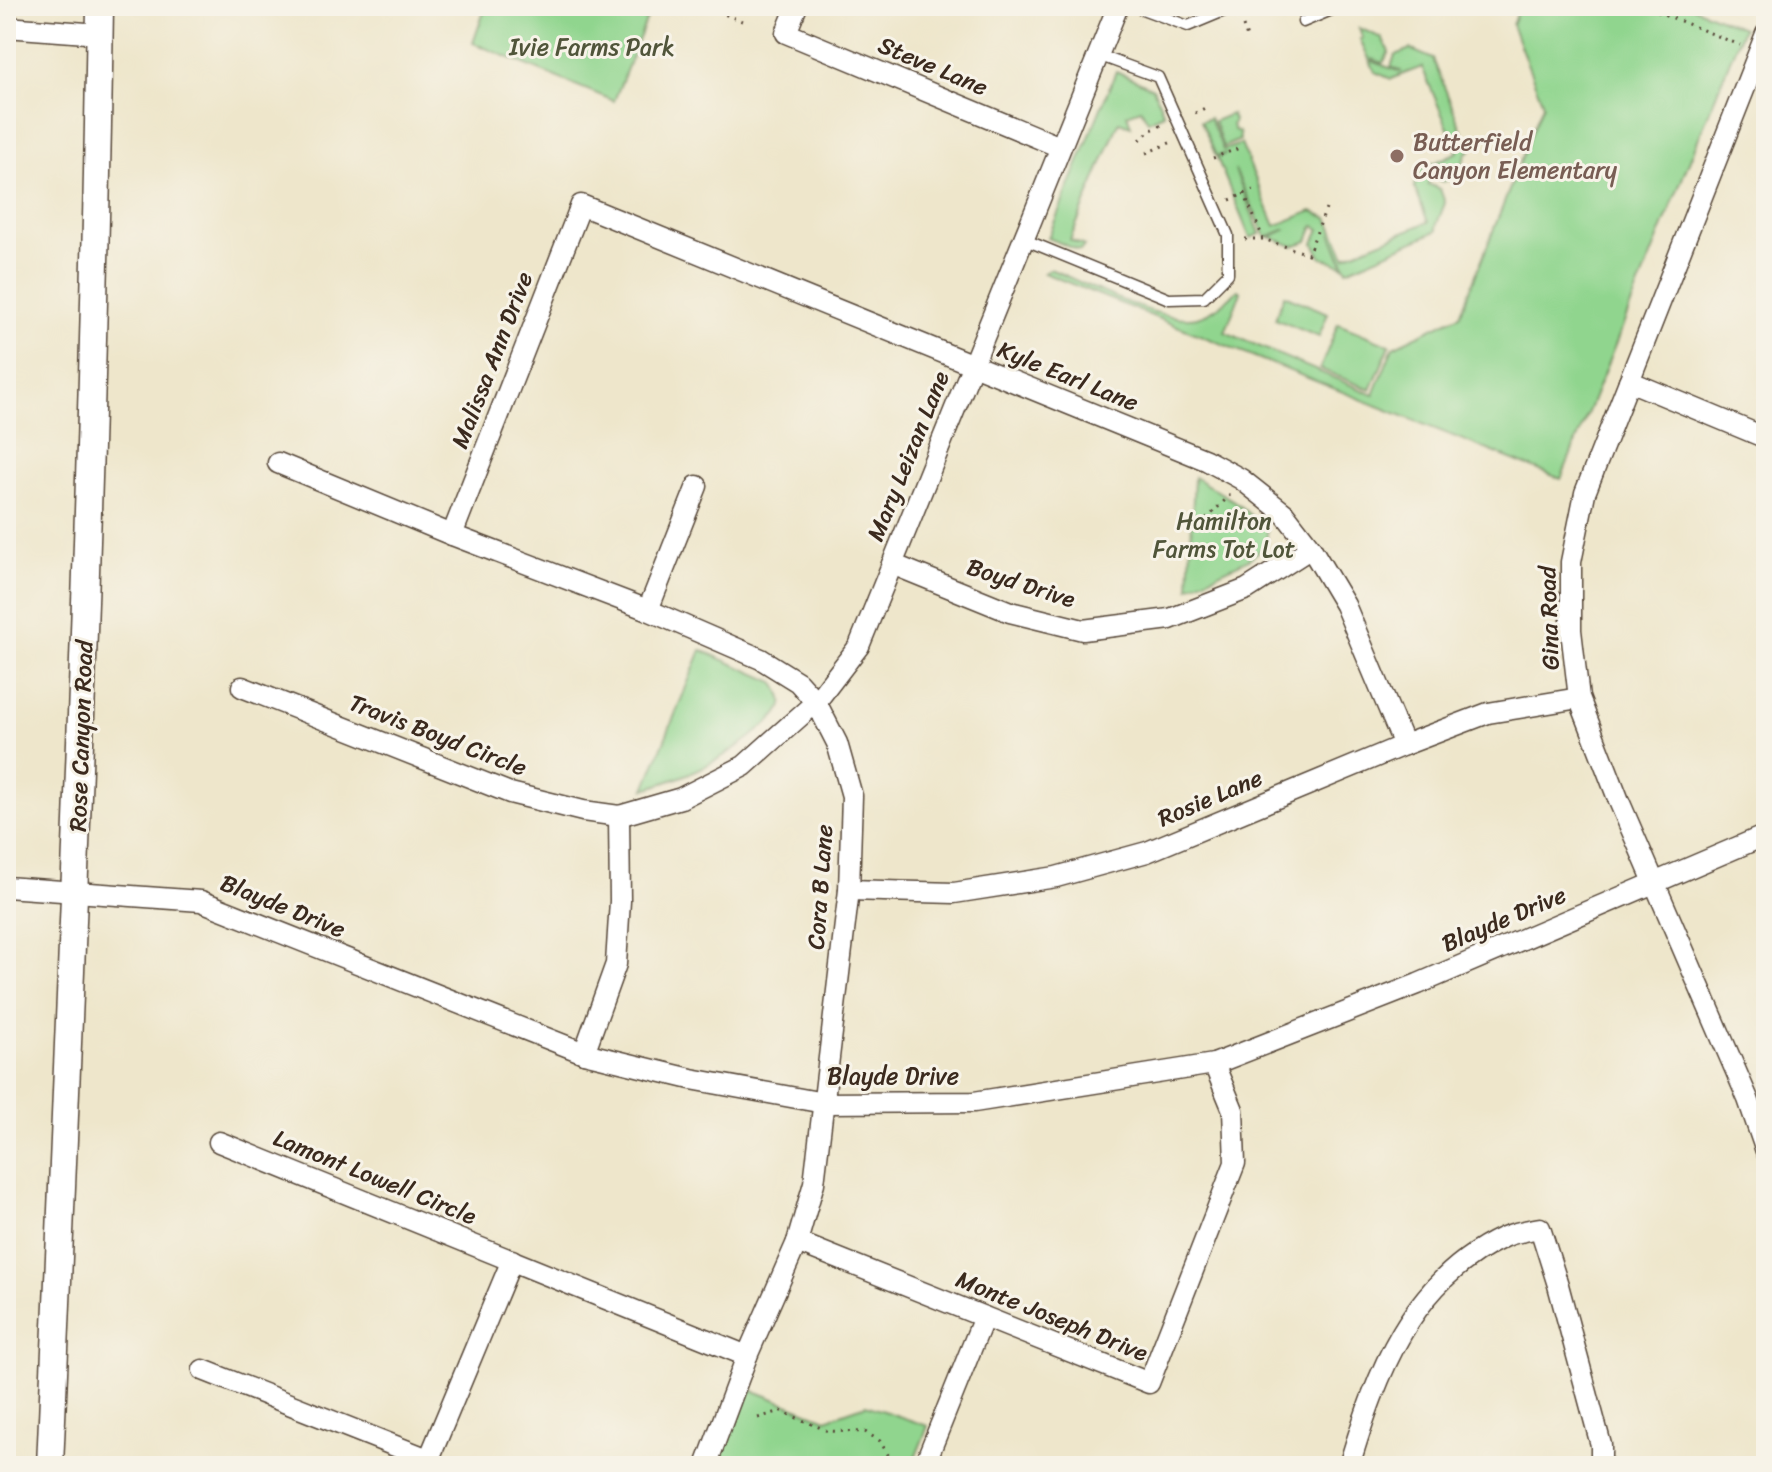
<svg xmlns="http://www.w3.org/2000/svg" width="1772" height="1472" font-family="Sriracha,sans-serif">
<rect width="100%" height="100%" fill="#f7f3e8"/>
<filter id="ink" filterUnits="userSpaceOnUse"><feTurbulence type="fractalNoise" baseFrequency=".0125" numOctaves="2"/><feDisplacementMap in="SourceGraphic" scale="16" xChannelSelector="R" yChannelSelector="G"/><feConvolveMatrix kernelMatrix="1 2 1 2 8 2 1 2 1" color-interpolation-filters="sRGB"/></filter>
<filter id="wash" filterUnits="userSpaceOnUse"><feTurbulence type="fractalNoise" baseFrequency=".006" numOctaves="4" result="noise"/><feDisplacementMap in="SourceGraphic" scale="32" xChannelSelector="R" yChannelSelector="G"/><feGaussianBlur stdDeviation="1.8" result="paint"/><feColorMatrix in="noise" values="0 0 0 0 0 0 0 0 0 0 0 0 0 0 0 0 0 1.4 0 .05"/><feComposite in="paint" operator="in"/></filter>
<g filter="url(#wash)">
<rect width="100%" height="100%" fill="#eee6cb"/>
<!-- green -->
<g fill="#90d58e" stroke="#668056" stroke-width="2">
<path d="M486,6H652L614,101L473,43Z"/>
<path d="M1519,6H1690L1743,28L1561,479L1044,273L1050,269C1082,282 1165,325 1197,317C1214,312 1225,302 1238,290L1241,292L1225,332L1374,395L1393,347L1460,315L1543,104L1512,25Z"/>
<path d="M1359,28L1382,38L1389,52L1383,63L1372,59V61L1400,72L1401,71L1391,67L1395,55L1410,49L1433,59L1470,151L1467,152L1457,176L1443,182L1431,176L1428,184L1440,189L1445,203L1436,226L1437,231L1347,270L1331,233L1344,266L1321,257L1314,243L1320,229L1314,226L1308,241L1293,246L1270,237L1287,229L1266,237L1235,170L1260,234L1250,238L1217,158L1227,153L1216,156L1201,121L1210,118L1223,150L1241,144L1275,226L1312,211L1328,218L1345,256L1428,222L1414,186L1422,168L1458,152L1422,67L1391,79L1375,72L1360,39L1363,38Z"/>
<path d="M1116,71L1153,88L1164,114L1148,121L1141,109L1127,114L1131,126L1119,122L1070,240L1084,246L1080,251L1048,238Z"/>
<path d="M1231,114L1234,120L1232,125L1234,130L1239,132L1240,140L1223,147L1214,121Z"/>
<path d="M1284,295L1328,313L1319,337L1275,319Z"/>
<path d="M1338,324L1390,345L1371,390L1320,369Z"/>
<path d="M1194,477L1234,501L1267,530V545L1249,559L1189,587Z"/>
<path d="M701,650L774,682C778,688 784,697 782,705C780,715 769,722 762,728C726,759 689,776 645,789Z"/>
<path d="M749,1389L826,1419L866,1405L928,1426L912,1466H717Z"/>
</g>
</g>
<g filter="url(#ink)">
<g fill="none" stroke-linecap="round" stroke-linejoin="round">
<defs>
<g id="lane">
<path d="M1134,6L1188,26L1236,6"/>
<path d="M1303,22L1341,6"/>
<path d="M1023,239L1169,299L1204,298L1228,274V235L1158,77L1098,55"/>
</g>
<g id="street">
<path d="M797,6L786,33L1060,147"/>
<path d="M6,27L100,34"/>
<path d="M1766,34L1585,493L1571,562V630L1579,698L1619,801L1748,1099L1766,1151"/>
<path d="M1629,381L1766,438"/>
<path d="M278,463L452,535L648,610L761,659L798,682L816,702L837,743L852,796L849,890L814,1183L797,1242L747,1356L706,1466"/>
<path d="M452,535L581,205L1206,460L1241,479L1284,513L1311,548L1345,605L1404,745"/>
<path d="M892,564L1010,612L1083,630L1170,619L1247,589L1311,548"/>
<path d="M648,610L697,486"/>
<path d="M242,687L510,793L583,811L619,816L681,798L744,766L816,702L859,646L1118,6"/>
<path d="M6,887L201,901L584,1053L691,1079L824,1103L974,1102L1214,1064L1418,984L1766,835"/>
<path d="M849,890L954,893L1056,877L1147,852L1404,745L1488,713L1579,698"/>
<path d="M584,1053L616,964L620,901L619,816"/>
<path d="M219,1142L747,1356"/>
<path d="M797,1242L1149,1383L1235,1163L1233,1110L1214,1064"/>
<path d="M203,1370L428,1459"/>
<path d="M426,1466L512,1260"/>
<path d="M924,1466L984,1317"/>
<path d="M1349,1466C1377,1373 1410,1281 1504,1237C1515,1232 1528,1230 1540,1228L1558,1285L1601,1445V1466"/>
</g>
<path id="secondary" d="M50,1466C71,979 93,493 100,6"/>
</defs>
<!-- lane casing -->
<use href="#lane" stroke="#564638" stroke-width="13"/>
<!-- street casing -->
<use href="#street" stroke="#564638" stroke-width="23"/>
<!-- secondary casing -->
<use href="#secondary" stroke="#564638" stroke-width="29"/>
<!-- path -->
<g stroke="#564638" stroke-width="3" stroke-dasharray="2 6" stroke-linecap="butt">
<path d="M703,6L742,21"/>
<path d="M1643,6L1740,45"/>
<path d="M1243,26L1248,40"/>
<path d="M1195,113L1205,108"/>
<path d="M1140,140L1149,131L1165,124"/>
<path d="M1146,153L1172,142"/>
<path d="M1213,158L1242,147"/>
<path d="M1244,193L1263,238"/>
<path d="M1230,200L1253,190"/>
<path d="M1245,239H1263L1308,254L1326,209"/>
<path d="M1201,525L1230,495"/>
<path d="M758,1418L781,1411L828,1431L865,1432L880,1441L890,1458"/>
</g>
<!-- lane -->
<use href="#lane" stroke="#fff" stroke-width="10"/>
<!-- street -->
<use href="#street" stroke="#fff" stroke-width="20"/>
<!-- secondary -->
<use href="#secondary" stroke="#fff" stroke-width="26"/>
</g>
</g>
<!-- markers -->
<circle fill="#8d6e63" stroke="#f7f3e8" stroke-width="3" cx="1397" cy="156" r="8"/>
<g text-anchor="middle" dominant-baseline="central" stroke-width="6" stroke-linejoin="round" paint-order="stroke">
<!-- park labels -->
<g font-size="24" fill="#50553a" stroke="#f7f3e8">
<text x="592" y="47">Ivie Farms Park</text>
<text x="1224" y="521">Hamilton<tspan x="1224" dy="28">Farms Tot Lot</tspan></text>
</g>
<!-- street labels -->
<g font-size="24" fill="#3b2a1e" stroke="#f7f3e8">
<text transform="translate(933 66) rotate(23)">Steve Lane</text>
<text transform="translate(492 360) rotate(-69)">Malissa Ann Drive</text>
<text transform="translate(1068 376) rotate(22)">Kyle Earl Lane</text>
<text transform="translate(908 456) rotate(-68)">Mary Leizan Lane</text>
<text transform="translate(1021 583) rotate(18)">Boyd Drive</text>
<text transform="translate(1549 618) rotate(-92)">Gina Road</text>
<text transform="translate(438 735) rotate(21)">Travis Boyd Circle</text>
<text transform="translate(81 736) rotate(-88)">Rose Canyon Road</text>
<text transform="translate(1210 798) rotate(-23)">Rosie Lane</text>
<text transform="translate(820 887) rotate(-86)">Cora B Lane</text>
<text transform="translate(283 906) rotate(22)">Blayde Drive</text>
<text transform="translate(1504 919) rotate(-23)">Blayde Drive</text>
<text x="893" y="1076">Blayde Drive</text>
<text transform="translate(375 1177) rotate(22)">Lamont Lowell Circle</text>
<text transform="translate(1052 1316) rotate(22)">Monte Joseph Drive</text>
</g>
<!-- education labels -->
<g font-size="24" fill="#785e54" stroke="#f7f3e8" text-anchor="start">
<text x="1413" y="142">Butterfield<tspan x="1413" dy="28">Canyon Elementary</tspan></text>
</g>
</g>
<!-- margin -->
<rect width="1772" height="1472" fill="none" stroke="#f7f3e8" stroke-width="32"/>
</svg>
